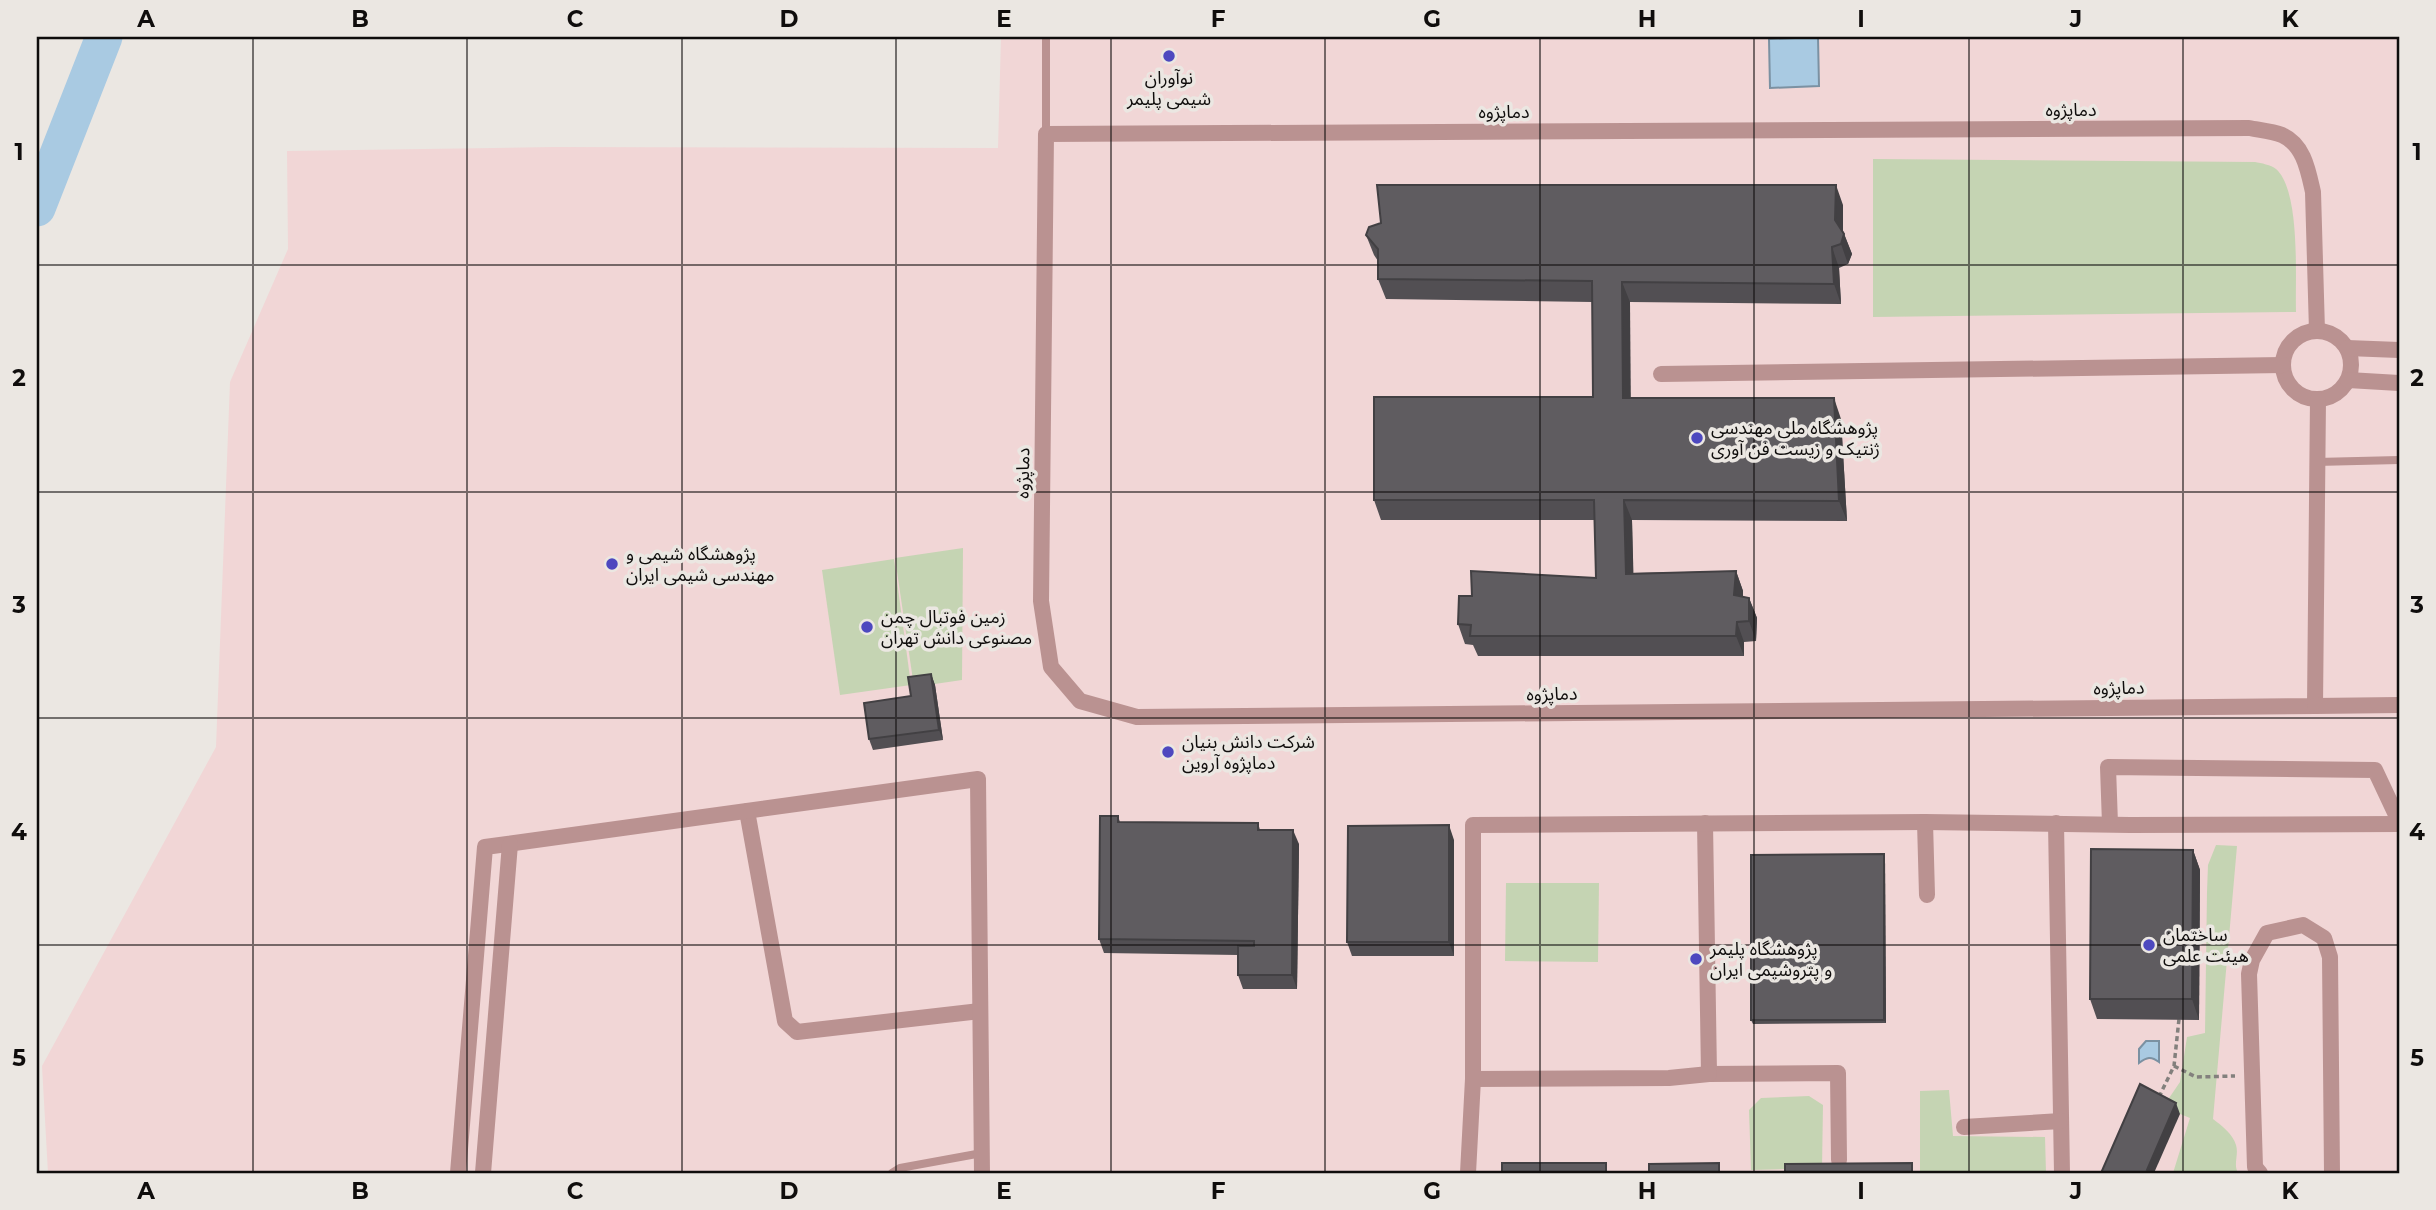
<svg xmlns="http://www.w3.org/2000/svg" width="2436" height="1210" font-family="Montserrat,'Noto Sans Arabic',sans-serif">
<rect width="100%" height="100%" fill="#ebe7e2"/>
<!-- education -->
<path fill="#f1d6d6" d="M1001,37H2399V1173H48L42,1066L216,747L230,382L288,249L287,151L553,147L998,148Z"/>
<!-- green -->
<g fill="#c5d4b3">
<path d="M1873,159L2255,162C2261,163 2271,165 2276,169C2301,191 2295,278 2296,312L1873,317Z"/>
<path d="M963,548L962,680L914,687L895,558Z"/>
<path d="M894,559L911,685L840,695L822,570Z"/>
<path d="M2216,845L2237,846L2213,1119C2221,1125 2233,1134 2236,1145C2239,1155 2233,1164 2238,1173H2173L2190,1118L2163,1107L2180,1082L2187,1037L2205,1033L2207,892L2208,865Z"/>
<path d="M1506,883H1599L1598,962L1505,961Z"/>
<path d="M1949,1090L1953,1136L2045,1137L2046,1173H1920V1091Z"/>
<path d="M1809,1096L1823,1105L1822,1168L1751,1170L1749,1110L1761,1098Z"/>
</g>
<!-- water -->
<g fill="#a9cae2" stroke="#7b91a2" stroke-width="2">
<path d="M1818,37L1819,86L1770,88L1769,39Z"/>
<path d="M2146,1041H2159V1062C2151,1056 2147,1057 2139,1063V1049Z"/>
</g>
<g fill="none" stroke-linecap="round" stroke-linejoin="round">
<!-- river -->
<path stroke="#a9cae2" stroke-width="37" d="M37,208L104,37"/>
<!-- path -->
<g stroke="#83807d" stroke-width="3.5" stroke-dasharray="5 3.5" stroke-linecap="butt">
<path d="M2174,1066L2196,1077L2235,1076"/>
<path d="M2159,1097L2174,1066L2179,1019"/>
</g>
<!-- lane -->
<g stroke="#ba9291" stroke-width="8">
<path d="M1046,134V37"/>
<path d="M2316,462L2399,460"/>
<path d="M892,1173L900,1168L982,1153"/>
</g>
<!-- street -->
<g stroke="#ba9291" stroke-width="16">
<circle cx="2317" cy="365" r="34"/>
<path d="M2317,331L2313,192C2308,170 2304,145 2282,135C2272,131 2259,130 2249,128L1046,134L1041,601L1051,667L1080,701L1137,717L2315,706L2318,399"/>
<path d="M2347,348L2399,350"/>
<path d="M1661,374L2283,365"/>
<path d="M2348,380L2399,383"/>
<path d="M2315,706L2399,705"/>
<path d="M747,811L785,1021L797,1032L980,1011"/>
<path d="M1925,822L1927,895"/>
<path d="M1705,823L1709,1074L1838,1073L1839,1160"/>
<path d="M2056,823L2062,1173"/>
<path d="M2110,824L2108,767L2375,770L2399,821"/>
<path d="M1473,1079L1669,1078L1709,1074"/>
<path d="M1964,1127L2061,1121"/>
<path d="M458,1173L485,847L978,779L982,1173"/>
<path d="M483,1173L510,844"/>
<path d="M1468,1173L1473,1079V825L1925,822L2130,825L2399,824"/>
<path d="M2260,1173L2255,1167L2249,974L2252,960L2267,933L2303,925L2324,938L2330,957L2332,1173"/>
</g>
</g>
<!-- wall -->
<g fill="#524f53">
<path d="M1843,205V231L1852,254L1848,264L1839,268L1841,304L1630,302V398L1841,419L1847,521L1632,520L1633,573L1736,571L1743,591V597L1749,598L1757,618L1756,641L1744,642V656H1478L1473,645L1465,644L1458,624L1472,596L1596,578L1595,520H1381L1374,500L1593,397L1592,302L1386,299L1378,279V261L1374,255L1366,235Z"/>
<path d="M931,674L935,685L943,740L873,750L869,739Z"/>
<path d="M1118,816L1120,822L1258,823L1260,830L1299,844L1297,989H1243L1238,975V955L1104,953L1099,939Z"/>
<path d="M1454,840V956H1352L1347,942Z"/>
<path d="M2193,850L2200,870L2199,1020L2097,1019L2090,999Z"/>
<path d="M1885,858L1886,1023L1753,1024L1751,1020Z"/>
</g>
<!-- shaded-wall -->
<g fill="#424043">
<path d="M1836,185L1843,205V238L1844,234L1852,254L1848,264L1841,244L1835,220Z"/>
<path d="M1832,247L1839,268L1841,304L1834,284Z"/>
<path d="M1622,282L1630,302L1631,418L1623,398Z"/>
<path d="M1834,398L1841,419L1847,521L1839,501Z"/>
<path d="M1624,500L1632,520L1634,594L1626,574Z"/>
<path d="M1736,571L1743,591L1742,616L1734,595Z"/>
<path d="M1749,598L1757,618L1756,641L1749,621Z"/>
<path d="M1737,622L1744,642V656L1736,636Z"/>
<path d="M931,674L935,685L943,740L939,730Z"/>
<path d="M1449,825L1454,840V956L1449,942Z"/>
<path d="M1293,830L1299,844L1297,989L1292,975Z"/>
<path d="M2193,850L2200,870L2199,1020L2192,999Z"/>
<path d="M1884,854L1885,858L1886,1023L1884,1020Z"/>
<path d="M2176,1103L2180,1114L2154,1173L2147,1170Z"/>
</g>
<!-- building -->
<g fill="#5f5c60" stroke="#424043" stroke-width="2">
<path d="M1377,185H1836L1835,220L1844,234L1841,244L1832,247L1834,284L1622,282L1623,398H1834L1839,501L1624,500L1626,574L1736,571L1734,595L1749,598V621L1737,622L1736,636H1470L1471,625L1458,624L1459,596H1472L1471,571L1596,578L1594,500H1374V397H1593L1592,281L1378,279V249L1366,235L1369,227L1381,223Z"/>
<path d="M931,674L939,730L869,739L864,703L911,696L908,677Z"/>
<path d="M1100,816H1118V822L1258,823V830H1293L1292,975H1238V946H1254V941L1099,939Z"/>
<path d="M1449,825V942H1347L1348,826Z"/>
<path d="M2091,849L2193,850L2192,999H2090Z"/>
<path d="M1884,854V1020H1751V855Z"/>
<path d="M2140,1084L2176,1103L2147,1170L2156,1173H2101Z"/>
<rect x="1502" y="1163" width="104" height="10"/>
<path d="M1719,1163V1173H1649V1164Z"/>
<path d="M1912,1163V1173H1785V1164Z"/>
</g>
<!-- grid -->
<path fill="none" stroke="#0f0d0c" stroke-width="2" stroke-opacity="0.55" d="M253,37V1173M467,37V1173M682,37V1173M896,37V1173M1111,37V1173M1325,37V1173M1540,37V1173M1754,37V1173M1969,37V1173M2183,37V1173M37,265H2399M37,492H2399M37,718H2399M37,945H2399"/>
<!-- markers -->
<g fill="#4d48bf" stroke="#ebe7e2" stroke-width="2.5">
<circle cx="1169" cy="56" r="7"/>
<circle cx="1697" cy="438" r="7"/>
<circle cx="612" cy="564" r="7"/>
<circle cx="867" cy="627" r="7"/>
<circle cx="1168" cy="752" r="7"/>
<circle cx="2149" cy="945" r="7"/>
<circle cx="1696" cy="959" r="7"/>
</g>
<g text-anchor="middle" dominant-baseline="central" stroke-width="7" stroke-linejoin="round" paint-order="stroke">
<!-- poi labels -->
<g font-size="18" fill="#0f0d0c" stroke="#ebe7e2" text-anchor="start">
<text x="1169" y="78" text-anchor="middle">نوآوران<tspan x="1169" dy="21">شیمی پلیمر</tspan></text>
<text x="1711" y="428">پژوهشگاه ملی مهندسی<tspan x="1711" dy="21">ژنتیک و زیست فن آوری</tspan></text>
<text x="626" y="554">پژوهشگاه شیمی و<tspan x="626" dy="21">مهندسی شیمی ایران</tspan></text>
<text x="881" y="617">زمین فوتبال چمن<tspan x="881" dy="21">مصنوعی دانش تهران</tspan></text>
<text x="1182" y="742">شرکت دانش بنیان<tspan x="1182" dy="21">دماپژوه آروین</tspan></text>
<text x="2163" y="935">ساختمان<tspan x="2163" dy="21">هیئت علمی</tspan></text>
<text x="1710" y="949">پژوهشگاه پلیمر<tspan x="1710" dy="21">و پتروشیمی ایران</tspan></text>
</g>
<!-- street labels -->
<g font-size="18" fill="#0f0d0c" stroke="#ebe7e2">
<text x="2071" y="110">دماپژوه</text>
<text x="1504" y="112">دماپژوه</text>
<text transform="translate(1023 473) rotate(-89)">دماپژوه</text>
<text transform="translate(2119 688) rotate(-1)">دماپژوه</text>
<text transform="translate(1552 694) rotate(-1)">دماپژوه</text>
</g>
</g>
<!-- border -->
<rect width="2436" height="1210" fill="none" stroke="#ebe7e2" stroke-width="77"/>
<rect x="38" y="38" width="2360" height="1134" fill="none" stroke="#0f0d0c" stroke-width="2.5"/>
<g font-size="23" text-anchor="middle" font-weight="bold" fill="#0f0d0c">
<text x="146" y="27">A</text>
<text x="360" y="27">B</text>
<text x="575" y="27">C</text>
<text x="789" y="27">D</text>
<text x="1004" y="27">E</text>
<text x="1218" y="27">F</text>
<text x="1432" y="27">G</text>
<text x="1647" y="27">H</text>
<text x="1861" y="27">I</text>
<text x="2076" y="27">J</text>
<text x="2290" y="27">K</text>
<text x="19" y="160">1</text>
<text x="2417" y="160">1</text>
<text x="19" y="386">2</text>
<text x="2417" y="386">2</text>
<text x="19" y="613">3</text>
<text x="2417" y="613">3</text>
<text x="19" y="840">4</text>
<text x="2417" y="840">4</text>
<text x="19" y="1066">5</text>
<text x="2417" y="1066">5</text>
<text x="146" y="1199">A</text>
<text x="360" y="1199">B</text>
<text x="575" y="1199">C</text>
<text x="789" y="1199">D</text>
<text x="1004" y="1199">E</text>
<text x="1218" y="1199">F</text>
<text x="1432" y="1199">G</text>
<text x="1647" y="1199">H</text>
<text x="1861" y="1199">I</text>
<text x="2076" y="1199">J</text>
<text x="2290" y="1199">K</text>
</g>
</svg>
